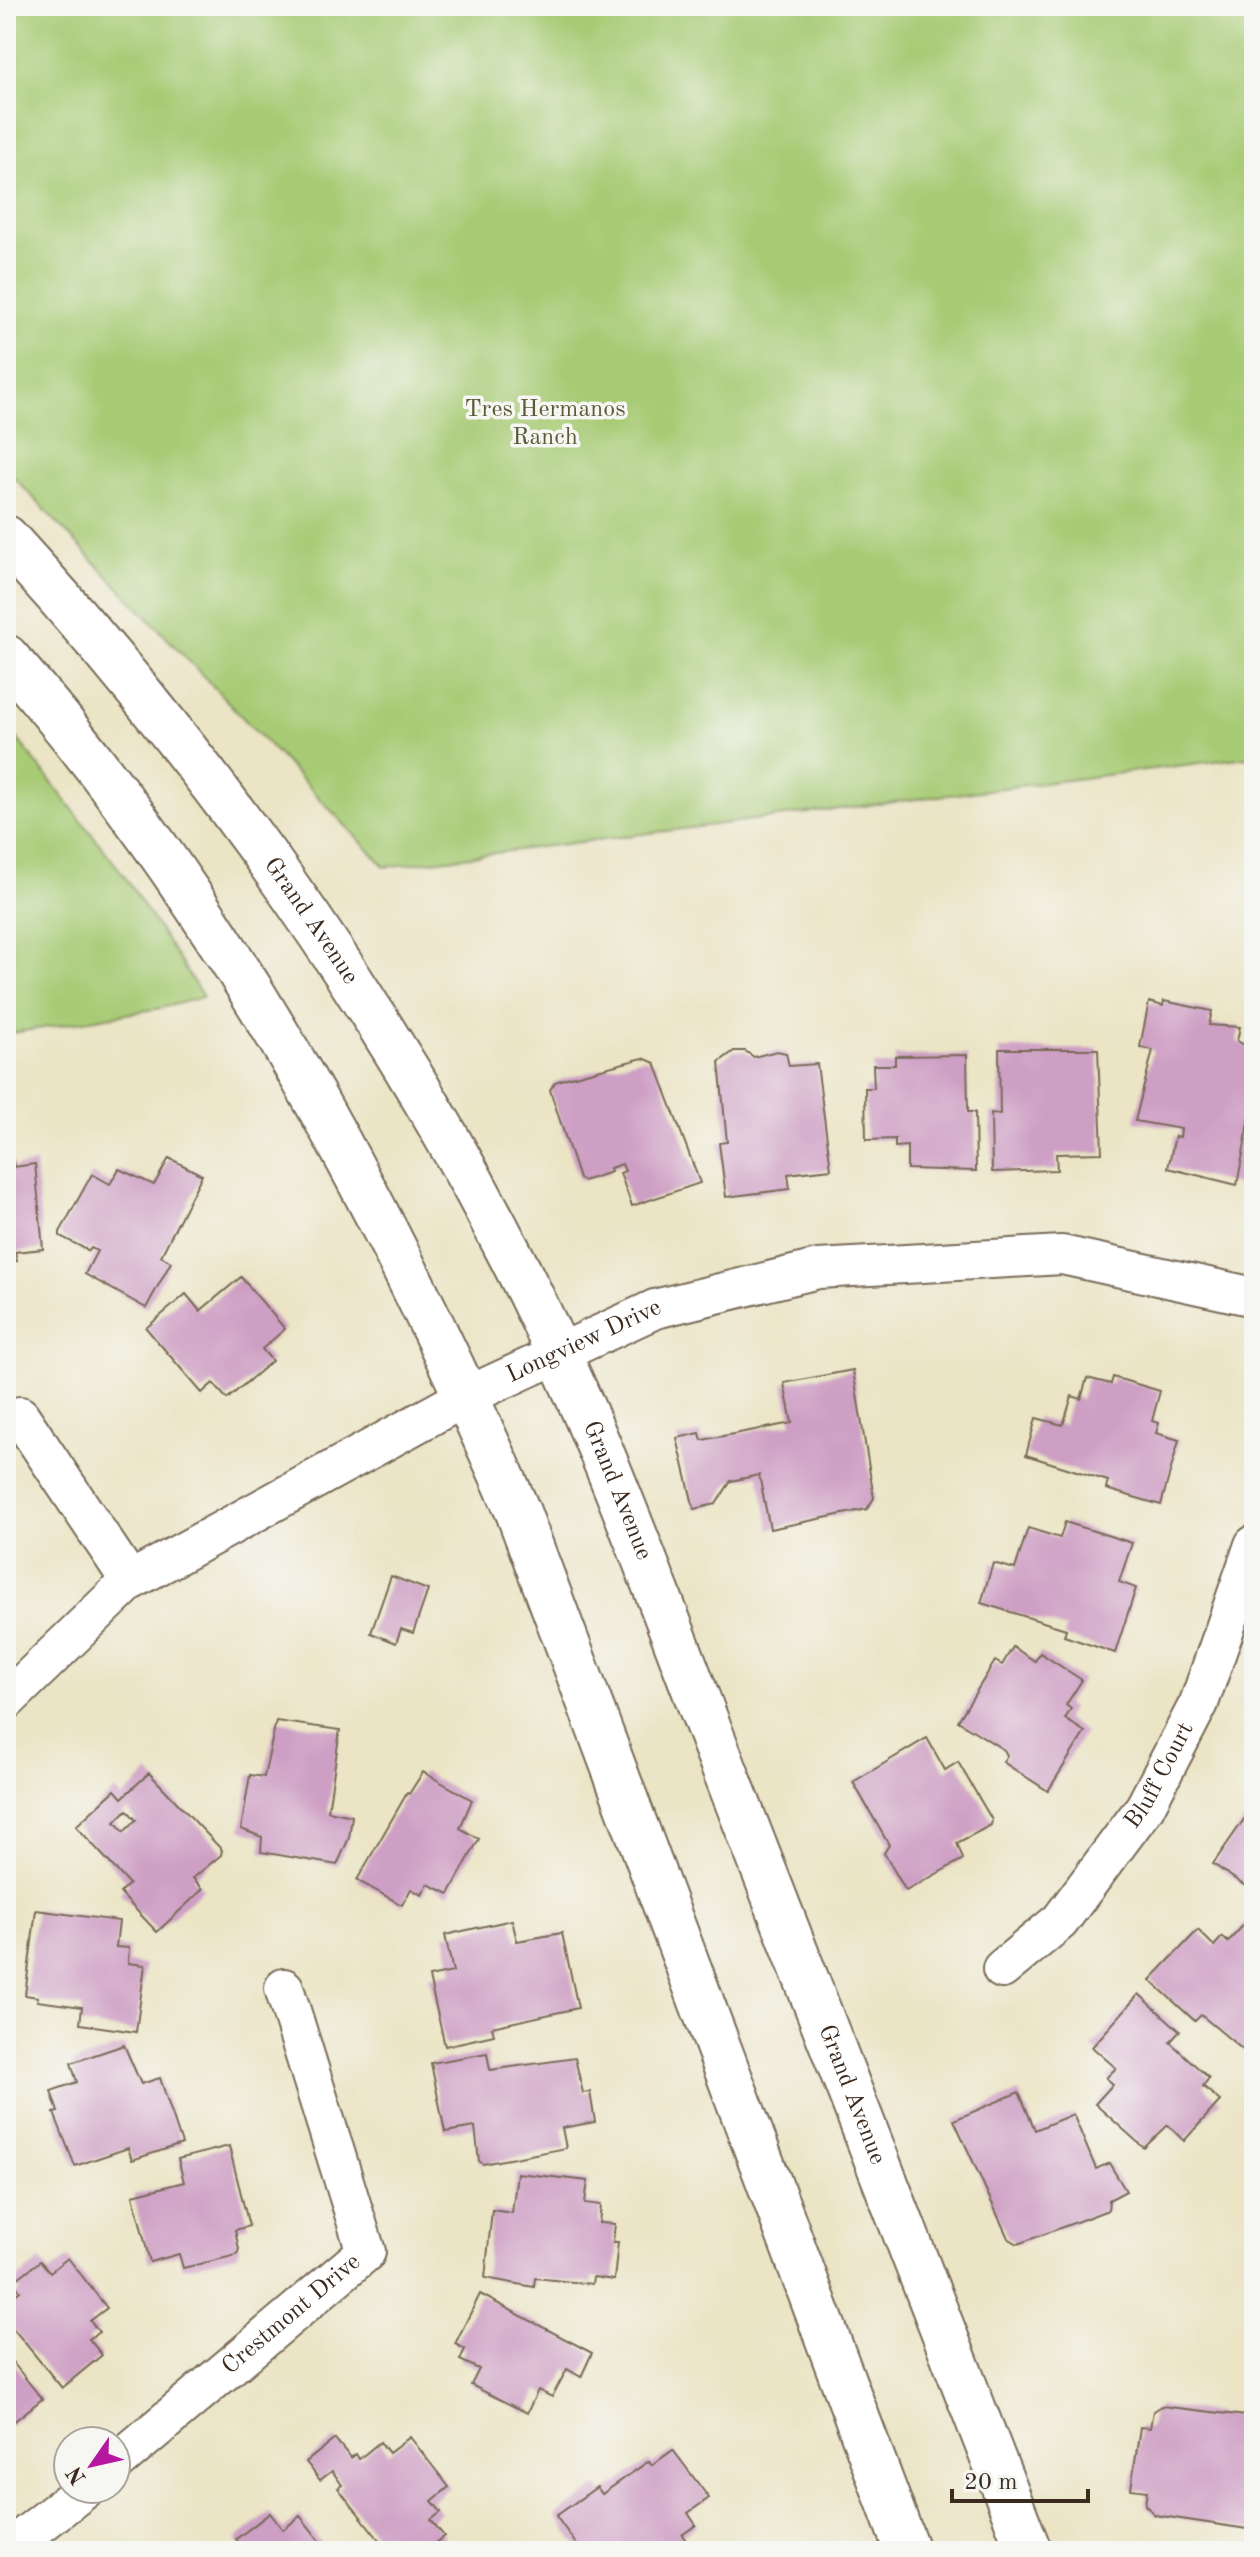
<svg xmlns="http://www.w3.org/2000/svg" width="1260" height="2557" font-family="'Old Standard TT',serif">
<rect width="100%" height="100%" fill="#f6f6f2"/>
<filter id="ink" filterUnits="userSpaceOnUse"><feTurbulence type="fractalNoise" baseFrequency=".0125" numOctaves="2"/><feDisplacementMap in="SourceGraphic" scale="16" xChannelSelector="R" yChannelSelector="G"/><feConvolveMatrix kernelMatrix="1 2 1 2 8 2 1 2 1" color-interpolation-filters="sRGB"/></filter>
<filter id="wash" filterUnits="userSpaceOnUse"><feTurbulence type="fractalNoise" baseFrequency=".006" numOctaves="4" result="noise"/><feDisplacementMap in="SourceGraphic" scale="32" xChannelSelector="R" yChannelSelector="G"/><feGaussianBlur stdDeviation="1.8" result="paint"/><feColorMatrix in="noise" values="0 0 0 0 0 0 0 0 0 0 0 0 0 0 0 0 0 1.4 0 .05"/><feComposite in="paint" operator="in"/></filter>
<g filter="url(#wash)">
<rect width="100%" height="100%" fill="#ebe4c5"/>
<!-- green -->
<g fill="#a7cb75" stroke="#717a4a" stroke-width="2">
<path d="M6,6H1254V756L385,867L6,469Z"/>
<path d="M6,724L123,874L203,997L161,1008L6,1034Z"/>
</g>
<g id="blocks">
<!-- building -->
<g fill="#ce9fc4" fill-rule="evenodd">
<path d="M1164,1001L1212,1011L1209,1025L1240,1027L1237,1041L1254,1050V1096L1237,1185L1168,1168L1175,1136L1180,1137L1181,1129L1135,1121L1153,1050L1140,1047L1149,1002L1163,1006Z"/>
<path d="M999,1049H1098L1102,1153L1056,1154L1057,1170L992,1172L991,1113L1000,1114Z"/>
<path d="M734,1051H745L754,1057L777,1051L786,1053L789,1066L817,1064L831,1169L788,1174L790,1189L726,1197L719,1143L727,1142L719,1062Z"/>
<path d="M967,1055L968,1112H975L976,1171L907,1169V1146L895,1147V1139L866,1140L865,1088H874L873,1065H895V1056Z"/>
<path d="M643,1058L655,1063L700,1183L632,1206L620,1173L625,1171L622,1164L610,1168L611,1172L583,1181L579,1179L550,1090L555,1082L567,1078Z"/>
<path d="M169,1158L202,1175L161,1256L171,1262L146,1308L85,1274L97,1251L91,1248L89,1251L60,1236V1232L92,1174L110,1184L119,1169L154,1185Z"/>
<path d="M13,1162L14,1167L35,1164L43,1249L15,1252L17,1261L6,1262V1163Z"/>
<path d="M241,1277L285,1329L262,1349L272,1361L227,1399L213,1383L202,1393L146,1328L186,1294L200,1311Z"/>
<path d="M853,1370L874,1498L867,1509L770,1529L759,1475L731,1481L716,1504L694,1509L677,1438L700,1433L702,1440L792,1423L784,1383Z"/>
<path d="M1113,1377L1160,1391L1152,1421L1159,1423L1156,1433L1179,1440L1161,1505L1106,1489L1108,1481L1026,1455L1036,1418L1063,1425L1072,1396L1081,1399L1087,1378L1111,1384Z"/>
<path d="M1065,1522L1132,1543L1119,1582L1136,1588L1115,1653L1064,1636L1066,1629L981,1603L993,1563L1015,1569L1028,1528L1060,1538Z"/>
<path d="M391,1576L428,1590L413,1633L401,1629L396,1643L371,1633Z"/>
<path d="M1013,1647L1035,1661L1040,1653L1082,1680L1066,1705L1071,1709L1065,1719L1085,1732L1048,1791L1003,1762L1007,1755L1004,1750L958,1721L995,1661L1002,1665Z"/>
<path d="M276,1721L340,1730L328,1811L352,1816L349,1838L337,1865L261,1852L262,1837L241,1829L250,1775L264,1777Z"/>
<path d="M927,1738L945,1770L958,1762L992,1820L991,1825L957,1843L963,1859L906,1891L884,1853L889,1845L853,1782Z"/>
<path d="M423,1772L472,1800L460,1828L479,1839L449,1894L428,1884L422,1895L411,1889L402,1905L357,1880L407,1793L409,1794Z"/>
<path d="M149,1773L222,1850L221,1855L193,1878L203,1889L157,1932L120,1893L129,1884L76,1826L115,1790L122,1798ZM127,1810L136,1820L124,1832L115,1822Z"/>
<path d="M1254,1805V1892L1213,1864Z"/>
<path d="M36,1910L119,1921L116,1947L129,1948L128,1963L145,1965L136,2032L80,2024L82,2007L37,2001L38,1997L25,1995Z"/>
<path d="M512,1920L517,1941L562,1933L578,2008L492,2027L494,2035L445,2046L429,1977L453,1972L445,1935Z"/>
<path d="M1247,1921L1254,1927V2059L1201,2015L1195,2021L1150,1980L1198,1930L1214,1946L1222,1937L1228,1942Z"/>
<path d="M1139,1994L1180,2031L1170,2042L1209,2078L1203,2086L1220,2101L1184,2141L1168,2125L1144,2148L1095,2104L1113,2084L1106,2078L1116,2068L1092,2047Z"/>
<path d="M124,2045L141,2084L160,2078L182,2144L132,2160L128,2148L75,2166L54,2113L58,2112L51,2091L77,2082L71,2063Z"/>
<path d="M487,2053L490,2070L575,2058L583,2093L590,2092L595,2122L562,2128L566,2148L483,2164L479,2161L475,2127L445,2132L431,2063Z"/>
<path d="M1019,2092L1035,2130L1073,2114L1096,2169L1109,2163L1126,2191L1109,2200L1108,2210L1018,2244L1008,2238L954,2120Z"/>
<path d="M229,2146L249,2226L235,2230L239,2249L237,2255L183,2268L179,2254L150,2262L133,2195L184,2182L178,2159Z"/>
<path d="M517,2173L588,2181L585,2203L601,2205L599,2223L615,2224L613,2242H618L614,2280L593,2277L592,2284L535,2278L534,2287L485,2278L492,2210L512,2213Z"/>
<path d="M68,2258L107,2308L90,2321L99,2332L89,2339L102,2355L62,2388L6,2320V2302L20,2291L13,2282L40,2261L50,2272Z"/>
<path d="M480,2294L592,2353L581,2377L567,2369L552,2397L538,2390L527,2413L471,2385L479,2369L460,2360L465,2349L455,2344Z"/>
<path d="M10,2359L42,2399L6,2428V2362Z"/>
<path d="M1161,2406L1254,2417L1250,2458L1254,2459V2530L1155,2515L1145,2505L1147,2491L1131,2489L1140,2427L1150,2428L1153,2411Z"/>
<path d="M410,2437L449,2487L432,2501L441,2512L431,2520L444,2536L425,2551H388L338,2488L342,2485L332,2471L320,2480L306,2462L335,2439L351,2458L356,2454L359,2459L380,2442L389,2453Z"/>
<path d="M673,2450L709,2498L688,2513L696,2525L682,2535L694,2551H581L556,2516L597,2487L602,2494L649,2461L652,2465Z"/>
<path d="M270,2513L283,2530L300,2516L328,2551H245L236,2539Z"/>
</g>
</g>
</g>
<g filter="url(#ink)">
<use href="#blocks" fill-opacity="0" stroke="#796b58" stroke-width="2"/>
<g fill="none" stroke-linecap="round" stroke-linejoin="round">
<defs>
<g id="minor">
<path d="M20,1416L130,1581"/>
<path id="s1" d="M6,1701L130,1581L467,1396L655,1309L818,1269L1062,1255L1254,1297"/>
<path id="s2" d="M1002,1969L1060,1921L1145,1807L1199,1703L1254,1545"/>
<path id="s3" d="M116,2463L366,2252L284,1988"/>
<path d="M6,2551L85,2489"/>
</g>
<g id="primary">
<path id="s4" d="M6,538C205,756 377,994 511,1256C597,1422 659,1599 726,1773C827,2032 928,2292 1029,2551"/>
<path d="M6,657C228,908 384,1207 518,1512L907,2551"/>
</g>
</defs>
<!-- minor casing -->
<use href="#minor" stroke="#796b58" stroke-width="42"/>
<!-- primary casing -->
<use href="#primary" stroke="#796b58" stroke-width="48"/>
<!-- minor -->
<use href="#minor" stroke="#fff" stroke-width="38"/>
<!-- primary -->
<use href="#primary" stroke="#fff" stroke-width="44"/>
</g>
</g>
<g text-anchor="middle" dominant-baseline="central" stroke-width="7" stroke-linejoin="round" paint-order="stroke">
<!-- park labels -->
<g font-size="24" fill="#5b5a38" stroke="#f6f6f2">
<text x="545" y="410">Tres Hermanos<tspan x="545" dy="28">Ranch</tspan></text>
</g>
<!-- street labels -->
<g font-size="24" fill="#3b2a1e" stroke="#f6f6f2">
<text stroke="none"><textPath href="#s4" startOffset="490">Grand Avenue</textPath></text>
<text stroke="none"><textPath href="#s1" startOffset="686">Longview Drive</textPath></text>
<text stroke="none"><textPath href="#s4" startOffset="1138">Grand Avenue</textPath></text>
<text stroke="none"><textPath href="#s2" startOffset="252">Bluff Court</textPath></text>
<text stroke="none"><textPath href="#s4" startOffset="1786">Grand Avenue</textPath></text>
<text stroke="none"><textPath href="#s3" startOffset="230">Crestmont Drive</textPath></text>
</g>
</g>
<!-- margin -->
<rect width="1260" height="2557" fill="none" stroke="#f6f6f2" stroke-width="32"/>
<!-- north arrow -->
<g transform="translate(92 2465) rotate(236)"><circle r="38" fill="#f6f6f2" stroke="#aba49d" stroke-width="2"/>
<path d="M0-6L14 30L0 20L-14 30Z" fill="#b5179e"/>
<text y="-12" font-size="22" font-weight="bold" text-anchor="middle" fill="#3b2a1e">N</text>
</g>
<!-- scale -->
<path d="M952 2489v12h136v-12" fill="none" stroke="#3b2a1e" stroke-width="4"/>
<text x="964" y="2489" font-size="24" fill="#3b2a1e" stroke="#f6f6f2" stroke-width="6" paint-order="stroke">20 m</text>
</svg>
